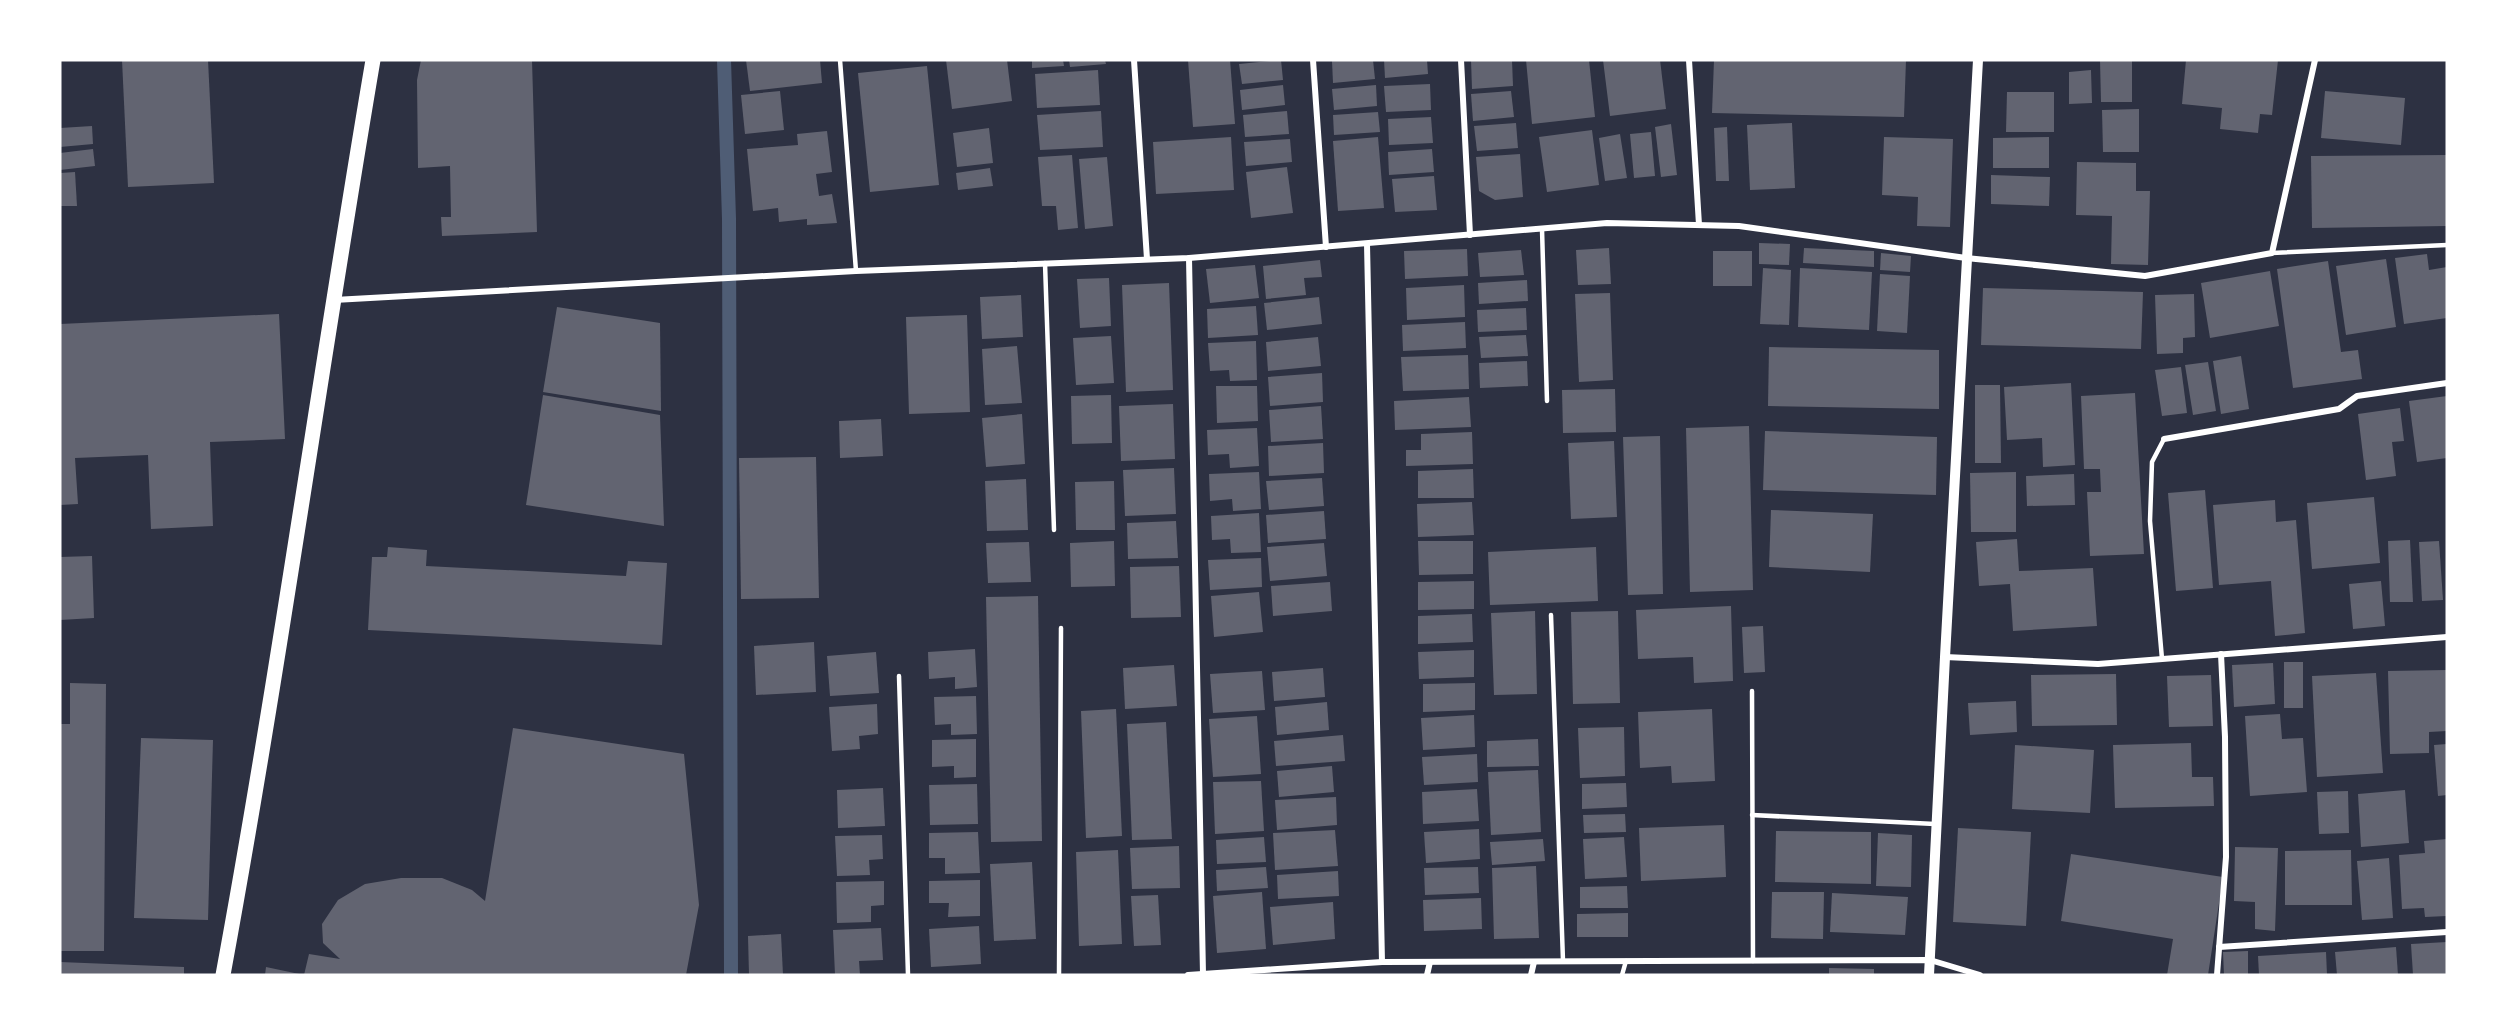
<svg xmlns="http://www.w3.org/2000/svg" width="2507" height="1035" font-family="Poppins,sans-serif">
<rect width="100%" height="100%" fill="#2d3142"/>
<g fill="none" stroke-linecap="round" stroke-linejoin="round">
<!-- stream -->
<path stroke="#4f5d75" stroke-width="14" d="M724,60L729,219L731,975"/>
</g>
<!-- building -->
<g fill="#626471">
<path d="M122,60H208L214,183L128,187Z"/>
<path d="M421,60H532L537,232L442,236L441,217H451L450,166L418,168L417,80Z"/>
<path d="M746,60H820L822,83L750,91Z"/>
<path d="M946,60H1007L1012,101L952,109Z"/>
<path d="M1032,60H1063L1064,66L1032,68Z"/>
<path d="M1069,60H1105L1106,64L1070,67Z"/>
<path d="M1188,60H1230L1235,124L1193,127Z"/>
<path d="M1281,60L1283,80L1242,84L1239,64Z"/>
<path d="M1373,60L1375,79L1333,83L1332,61Z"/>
<path d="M1384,60H1427L1428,74L1385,78Z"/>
<path d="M1471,60H1512L1513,86L1472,89Z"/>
<path d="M1526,60H1589L1595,117L1532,124Z"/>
<path d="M1603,60H1660L1666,109L1610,116Z"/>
<path d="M1714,60H1906L1904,117L1712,113Z"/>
<path d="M2100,60H2132V102H2101Z"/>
<path d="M2186,60H2278L2272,115L2260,114L2258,133L2220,129L2222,108L2182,104Z"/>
<path d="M927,66L939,185L870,192L858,73Z"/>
<path d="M1098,70L1100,105L1037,108L1035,74Z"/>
<path d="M2091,70L2092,103L2069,104V72Z"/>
<path d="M1430,84L1431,110L1386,112L1384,86Z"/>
<path d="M1283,85L1285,105L1242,110L1240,90Z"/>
<path d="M1376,85L1377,106L1334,110L1332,89Z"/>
<path d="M780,91L784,130L745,134L741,95Z"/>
<path d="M1511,91L1514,117L1473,121L1471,94Z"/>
<path d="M2325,91L2405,98L2401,145L2321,138Z"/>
<path d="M2007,92H2054V132H2006Z"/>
<path d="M2139,109V152H2103L2102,110Z"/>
<path d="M1101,111L1103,147L1040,150L1037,115Z"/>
<path d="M1287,111L1289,134L1245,137L1243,115Z"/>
<path d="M1378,112L1380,132L1334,135L1333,115Z"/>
<path d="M1431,117L1433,143L1389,145L1388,119Z"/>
<path d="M1516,123L1518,148L1477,151L1474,126Z"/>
<path d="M1792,123L1795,188L1750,190L1747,125Z"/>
<path d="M1671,124L1677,175L1661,177L1655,127Z"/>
<path d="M92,126L93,144L60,147V128Z"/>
<path d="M1727,127L1729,181H1716L1714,128Z"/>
<path d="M989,128L993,163L957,167L953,133Z"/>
<path d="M1592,130L1599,185L1547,192L1539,137Z"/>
<path d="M827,131L832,172L816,174L819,196L832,194L837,223L807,225V219L779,222L778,208L753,211L747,149L798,145L797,134Z"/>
<path d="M1651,132L1655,176L1634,178L1630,134Z"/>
<path d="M1620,134L1627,178L1605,181L1599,138Z"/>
<path d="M1231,137L1234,190L1156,194L1153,142Z"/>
<path d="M1378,137L1384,208L1338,211L1333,141Z"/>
<path d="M1884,137L1953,139L1950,227L1917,226L1918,197L1882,195Z"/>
<path d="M2049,137V168H1993V138Z"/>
<path d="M1290,139L1292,162L1246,166L1244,142Z"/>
<path d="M93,149L95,166L60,170V153Z"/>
<path d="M1432,149L1434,172L1389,175L1388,152Z"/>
<path d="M1520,154L1523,197L1495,200L1479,191L1476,157Z"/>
<path d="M1072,155L1078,228L1058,230L1056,206H1042L1038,157Z"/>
<path d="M2447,155V226L2312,228L2311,156Z"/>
<path d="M1107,157L1113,226L1085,229L1079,159Z"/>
<path d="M2077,162L2136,163V191H2150L2148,265L2111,264L2112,216L2076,215Z"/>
<path d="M1287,167L1293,213L1251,218L1246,172Z"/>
<path d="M990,168L993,186L958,190L956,173Z"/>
<path d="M75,172L77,206H60V173Z"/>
<path d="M1991,175L2050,177L2049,206L1991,204Z"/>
<path d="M1434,176L1437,210L1395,212L1392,179Z"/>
<path d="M1759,243L1790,244L1789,265L1759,264Z"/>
<path d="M1609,248L1611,284L1578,285L1576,250Z"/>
<path d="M1804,248L1874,251V267L1803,263Z"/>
<path d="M1467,249L1468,276L1405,279L1404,251Z"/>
<path d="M1521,250L1524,275L1480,277L1478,253Z"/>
<rect x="1713" y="251" width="39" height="35"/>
<path d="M1881,253L1911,256L1910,272L1880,270Z"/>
<path d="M2427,254L2429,270L2447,267V318L2404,324L2395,258Z"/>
<path d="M2386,259L2396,327L2346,335L2336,266Z"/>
<path d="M1320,260L1322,277L1304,278L1306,295L1266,299L1263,266Z"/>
<path d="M2328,261L2341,352L2358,350L2362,379L2293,388L2277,269Z"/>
<path d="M1255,265L1259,298L1210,303L1206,269Z"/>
<path d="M1763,268L1791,270L1789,325L1760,324Z"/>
<path d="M1800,268L1872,272L1869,330L1798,327Z"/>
<path d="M2270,271L2279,326L2210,338L2201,283Z"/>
<path d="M1880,274L1910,276L1907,333L1877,331Z"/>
<path d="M1109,278L1111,326L1080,328L1077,279Z"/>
<path d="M1527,280L1528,301L1479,304L1478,283Z"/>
<path d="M1169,283L1173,390L1126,392L1122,285Z"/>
<path d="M1464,285L1465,317L1407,320L1406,288Z"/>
<path d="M1983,288L2143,292L2141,349L1981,345Z"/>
<path d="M1610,293L1613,380L1579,382L1575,294Z"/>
<path d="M2194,294L2195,337L2183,338V353L2157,354L2155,295Z"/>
<path d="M1021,295L1023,337L982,339L980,297Z"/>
<path d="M1319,297L1322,324L1267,330L1264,303Z"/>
<path d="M1256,306L1258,335L1208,338L1207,309Z"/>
<path d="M557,307L660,323L661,411L543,392Z"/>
<path d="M1526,308L1527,330L1478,332L1477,310Z"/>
<path d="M279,314L285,439L210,442L213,526L151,529L148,455L75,458L78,504L60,505V324Z"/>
<path d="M967,315L970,412L909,414L906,317Z"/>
<path d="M1465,322L1466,348L1403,351L1402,325Z"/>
<path d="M1526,335L1528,356L1481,358L1479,337Z"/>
<path d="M1111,336L1114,383L1076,385L1073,338Z"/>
<path d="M1318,337L1321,366L1268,371L1266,342Z"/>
<path d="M1256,341L1257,380L1230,381L1229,370L1210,371L1208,343Z"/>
<path d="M1017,346L1022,403L985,405L982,349Z"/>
<path d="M1769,347L1939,350V409L1768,406Z"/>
<path d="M1468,355L1469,389L1403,391L1401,357Z"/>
<path d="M2241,356L2249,409L2221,414L2213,361Z"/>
<path d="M1527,361L1528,386L1480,388L1479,363Z"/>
<path d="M2208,362L2216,411L2193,415L2185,365Z"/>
<path d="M2181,367L2187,413L2162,416L2155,370Z"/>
<path d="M1322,373L1323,402L1270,406L1268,377Z"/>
<path d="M2071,383L2075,465L2043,467L2042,438L2007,440L2004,387Z"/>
<path d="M1975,385H2000L2001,463H1975Z"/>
<path d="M1216,386H1257L1258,421L1217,423Z"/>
<path d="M1615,389L1616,432L1563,433L1562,390Z"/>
<path d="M2135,393L2144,554L2090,556L2087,492H2101L2100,469H2084L2081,396Z"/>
<path d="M543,395L660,415L664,526L526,505Z"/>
<path d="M1111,395L1112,443L1072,444L1071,396Z"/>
<path d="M2447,396V458L2417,462L2409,401Z"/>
<path d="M1469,397L1471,427L1395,430L1394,401Z"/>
<path d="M1173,404L1175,459L1121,461L1119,406Z"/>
<path d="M1321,406L1323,439L1271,442L1269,410Z"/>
<path d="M2400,408L2404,441L2392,442L2396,476L2366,480L2358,414Z"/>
<path d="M1022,414L1025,464L986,467L982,418Z"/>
<path d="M881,419L883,456L840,458L839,421Z"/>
<path d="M1749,426L1753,590L1690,592L1686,428Z"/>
<path d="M1257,428L1259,466L1230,468L1229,454L1208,455L1207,430Z"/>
<path d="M1765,431L1937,437L1936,495L1763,490Z"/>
<path d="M1472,432L1473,464L1406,466V450H1421V434Z"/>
<path d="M1660,436L1663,594L1628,595L1623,437Z"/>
<path d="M1614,441L1617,517L1571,519L1568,443Z"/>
<path d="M1323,443L1324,473L1269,476L1268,446Z"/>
<path d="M816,457L819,598L741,599L739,458Z"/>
<path d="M1174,468L1176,514L1125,516L1123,470Z"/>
<path d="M1473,469L1474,498H1418V471Z"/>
<path d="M1259,472L1261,509L1233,511L1232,499L1210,501L1209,474Z"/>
<path d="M2016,472V532H1971L1970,473Z"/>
<path d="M2074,474L2075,505L2027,506L2026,476Z"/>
<path d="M1322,478L1324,506L1269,510L1266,481Z"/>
<path d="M1026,479L1028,530L987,531L985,481Z"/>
<path d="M1114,481L1115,530H1076L1075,482Z"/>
<path d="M2205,490L2213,588L2176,591L2168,493Z"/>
<path d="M2374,497L2380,563L2312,569L2307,503Z"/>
<path d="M2275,500L2276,522L2296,520L2305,633L2275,636L2271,581L2219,585L2213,505Z"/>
<path d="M1472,502L1474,535L1418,537L1417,504Z"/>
<path d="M1771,510L1873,514L1870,572L1769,567Z"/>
<path d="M1324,511L1326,539L1268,543L1266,515Z"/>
<path d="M1259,513L1261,552L1231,553L1230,539L1212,540L1211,516Z"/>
<path d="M1176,521L1178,558L1128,559L1127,523Z"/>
<path d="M2017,539L2019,571L2093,568L2097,626L2013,631L2010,584L1979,586L1976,542Z"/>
<path d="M2410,540L2413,602H2390L2388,541Z"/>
<path d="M1114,541L1115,586L1071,587L1070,543Z"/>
<path d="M1418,541H1473V574L1419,575Z"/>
<path d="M2439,541L2443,600L2422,601L2419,542Z"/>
<path d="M1029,542L1031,582L988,583L986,543Z"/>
<path d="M1324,543L1327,576L1270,581L1267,547Z"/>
<path d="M388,547L427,550L426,566L626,576L628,561L667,563L662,645L368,630L372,557H387Z"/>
<path d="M1596,547L1598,601L1490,605L1488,552Z"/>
<path d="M92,556L94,618L60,620V557Z"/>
<path d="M1261,558L1262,587L1210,590L1208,560Z"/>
<path d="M1179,566L1181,617L1131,618L1130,567Z"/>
<path d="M1474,581V609L1418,610V582Z"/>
<path d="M2381,581L2385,626L2353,629L2349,584Z"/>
<path d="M1330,582L1332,611L1273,616L1271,586Z"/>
<path d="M1259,592L1263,632L1214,637L1211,596Z"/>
<path d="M1038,596L1042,841L991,842L986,597Z"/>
<path d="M1731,606L1733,681L1694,683L1693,657L1638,659L1636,610Z"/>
<path d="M1535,611L1537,694L1494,695L1491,613Z"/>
<path d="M1618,611L1620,703L1573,704L1571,612Z"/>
<path d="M1472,614L1473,642L1418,644V616Z"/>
<path d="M1763,626L1765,672L1744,673L1742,627Z"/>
<path d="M814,642L816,692L756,695L754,646Z"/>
<path d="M975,649L977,687L955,689V677L929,679L928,652Z"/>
<path d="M1474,650V677L1419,679L1418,652Z"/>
<path d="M876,652L879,693L830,696L827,656Z"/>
<rect x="2284" y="662" width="19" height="46"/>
<path d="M2273,663L2275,704L2234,707L2232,665Z"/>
<path d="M1174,665L1177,706L1125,709L1123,668Z"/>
<path d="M1323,668L1325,697L1274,701L1272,672Z"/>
<path d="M2447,670V731L2429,732V753L2390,754L2388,671Z"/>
<path d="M1262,671L1265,710L1213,713L1210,674Z"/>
<path d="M2376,673L2383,773L2317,777L2312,676Z"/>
<path d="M2116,674L2117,725L2032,726L2031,675Z"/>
<path d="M2211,675L2213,726L2169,727L2167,676Z"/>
<path d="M70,683L106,684L104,951H60V724H70Z"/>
<path d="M1475,683V710L1423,712V684Z"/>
<path d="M976,696L977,734L951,735V724L935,725L934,697Z"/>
<path d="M2016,701L2017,732L1970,735L1968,703Z"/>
<path d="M1327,702L1329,730L1277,735L1275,707Z"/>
<path d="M877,704L878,734L859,736L860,749L832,751L829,707Z"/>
<path d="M1116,709L1122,836L1086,838L1081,711Z"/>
<path d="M1712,709L1715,781L1672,783L1671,766L1640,768L1638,712Z"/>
<path d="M2280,714L2282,739L2303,738L2307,792L2250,796L2245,716Z"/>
<path d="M1474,715L1475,747L1423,750L1421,718Z"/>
<path d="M1257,716L1261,774L1213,777L1209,719Z"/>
<path d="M1166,722L1172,839L1132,840L1127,724Z"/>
<path d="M1624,727L1625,776L1580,778L1578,728Z"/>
<path d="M513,728L684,754L699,905L686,975H265L266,967L304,975L309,954L340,959L323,943L322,924L338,900L365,884L401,878H442L472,890L485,901Z"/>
<path d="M1343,735L1345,761L1276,766L1274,741Z"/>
<path d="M141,738L213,740L208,920L134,918Z"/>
<path d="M976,739V777L954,778V766L932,767V740Z"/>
<path d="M1538,739L1539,766L1487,767V741Z"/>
<path d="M2191,743L2192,777H2213L2214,806L2115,808L2113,745Z"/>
<path d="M2447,744V795L2438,796L2434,745Z"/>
<path d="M2015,745L2094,750L2090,813L2012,809Z"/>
<path d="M1477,754L1478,782L1424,785L1422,757Z"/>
<path d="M1332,766L1334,792L1279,797L1277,771Z"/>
<path d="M1538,770L1541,832L1491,835L1488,772Z"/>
<path d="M1261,781L1264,831L1215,834L1213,782Z"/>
<path d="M1626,783L1627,807L1582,809V784Z"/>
<path d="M977,784L978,824L930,825L929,785Z"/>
<path d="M883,788L885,826L838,828L837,790Z"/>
<path d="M1477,789L1479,821L1423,824L1422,792Z"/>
<path d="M2405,790L2409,843L2361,847L2358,794Z"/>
<path d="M2348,791L2349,833L2319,834L2317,792Z"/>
<path d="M1336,797L1337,825L1277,830L1275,800Z"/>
<path d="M1625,814L1626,832L1584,833L1583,815Z"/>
<path d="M1724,825L1726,877L1641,881L1639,828Z"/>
<path d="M1958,828L2031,832L2026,926L1953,922Z"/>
<path d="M1479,829L1480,859L1426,863L1424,832Z"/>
<path d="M1335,830L1338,866L1275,870L1273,833Z"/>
<path d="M1776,831L1871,832V884L1775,882Z"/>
<path d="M978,832L980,873L945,874V858H929V833Z"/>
<path d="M1878,833L1912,835L1911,887L1876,886Z"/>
<path d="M882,835L883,859L869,860L870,875L837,876L835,836Z"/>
<path d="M1264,837L1266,862L1217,864L1216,840Z"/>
<path d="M1624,837L1627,877L1585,879L1583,839Z"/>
<path d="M1543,839L1545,861L1492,865L1490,842Z"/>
<path d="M2447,839V916L2425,917L2424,908L2402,909L2399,855L2425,853L2424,841Z"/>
<path d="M1179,846L1180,888L1132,889L1130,848Z"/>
<path d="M2235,847L2278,848L2275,931L2255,929V902L2234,901Z"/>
<path d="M1118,850L1122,944L1079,946L1076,852Z"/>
<path d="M2351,850L2352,905H2285V851Z"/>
<path d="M2071,854L2223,877L2208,975H2167L2173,939L2061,921Z"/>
<path d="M2389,858L2393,918L2362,920L2357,861Z"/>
<path d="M1032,862L1036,939L994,941L990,864Z"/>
<path d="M1536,866L1539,938L1494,939L1492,868Z"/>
<path d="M1266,867L1268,888L1217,891L1216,870Z"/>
<path d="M1478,867L1479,893L1425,895L1424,868Z"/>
<path d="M1338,871L1339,896L1278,899L1277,875Z"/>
<path d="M980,880V916L948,917L949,903H929V881Z"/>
<path d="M884,881V905L871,906V922L837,923L836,882Z"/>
<path d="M1627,886L1628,908H1580V887Z"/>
<path d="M1262,892L1266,949L1217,953L1213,896Z"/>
<path d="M1772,892H1824L1823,939L1771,938Z"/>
<path d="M1832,893L1908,897L1905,935L1830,932Z"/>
<path d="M1158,895L1161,945L1134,946L1131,896Z"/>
<path d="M1481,898L1482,929L1424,931L1423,900Z"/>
<path d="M1333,902L1335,939L1273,945L1270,907Z"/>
<path d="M1628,913V937H1577V914Z"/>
<path d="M979,926L981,964L931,967L929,929Z"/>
<path d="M881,928L883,960L859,961L860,975H835L833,930Z"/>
<path d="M781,934L783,975H749L748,936Z"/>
<path d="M2447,942V975H2413L2411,944Z"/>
<path d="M2396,947L2398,975H2337L2335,952Z"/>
<path d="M2248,951V975H2224L2223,952Z"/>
<path d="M2326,952L2327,975H2259L2258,956Z"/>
<path d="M60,962L184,967V975H60Z"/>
<path d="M1829,968L1874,969V975H1829Z"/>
</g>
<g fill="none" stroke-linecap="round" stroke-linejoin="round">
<!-- service -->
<g stroke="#fff" stroke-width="4.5">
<path d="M840,60L856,271"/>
<path d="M1542,229L1547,401"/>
<path d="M2272,253L2447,245"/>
<path d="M1045,263L1054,530"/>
<path d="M1551,615L1563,961"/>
<path d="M2162,659L2150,521L2152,462L2164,439"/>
<path d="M899,676L908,975"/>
<path d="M1752,691L1753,961"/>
<path d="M1752,815L1935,824"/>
<path d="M1059,975L1061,628"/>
<path d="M1622,975L1626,961"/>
</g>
<!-- minor -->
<g stroke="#fff" stroke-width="6">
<path d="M1134,60L1147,259"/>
<path d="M1313,60L1326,247"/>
<path d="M1461,60L1470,235"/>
<path d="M1689,60L1699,225"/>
<path d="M1367,244L1382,962"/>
<path d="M1189,258L1203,974"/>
<path d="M334,300L856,271L1189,258L1607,223L1739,226L1966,258L2145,276L2272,253L2315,60"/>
<path d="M2164,439L2339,409L2357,396L2447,383"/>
<path d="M1945,657L2098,664L2447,637"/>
<path d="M2219,947L2447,932"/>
<path d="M1188,975L1382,962L1930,960L1980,975"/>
<path d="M1427,975L1430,962"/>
<path d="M1531,975L1534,962"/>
<path d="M2217,975L2226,857L2225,737L2221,654"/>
</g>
<!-- tertiary -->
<path stroke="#fff" stroke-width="10" d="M1929,975L1945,657L1978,60"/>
<!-- primary -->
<path stroke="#fff" stroke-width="15" d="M223,975C279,671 321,365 373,60"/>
</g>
<!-- border -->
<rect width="2507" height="1035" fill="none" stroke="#ffffff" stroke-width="123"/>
</svg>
